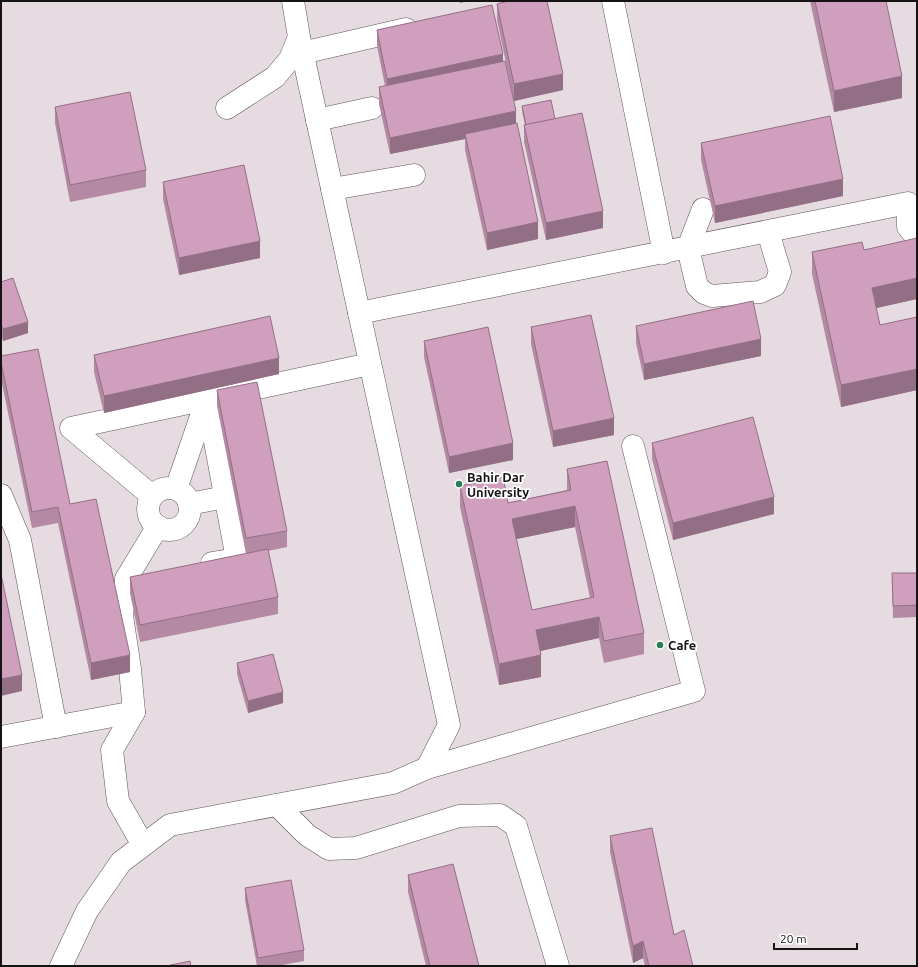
<svg xmlns="http://www.w3.org/2000/svg" width="918" height="967" font-family="Ubuntu,sans-serif">
<rect width="100%" height="100%" fill="#e7dbe2"/>
<g fill="none" stroke-linecap="round" stroke-linejoin="round">
<defs>
<g id="minor">
<path d="M613,1L664,253"/>
<path d="M302,53L406,29"/>
<path d="M227,108L275,77L290,59L299,37"/>
<path d="M317,120L372,108"/>
<path d="M332,189L414,175"/>
<path d="M703,209L688,248L697,286L704,293L712,296L760,292L775,285L780,272L768,232"/>
<path d="M359,313L908,203V227L914,234H917"/>
<path d="M207,399L237,559L212,563"/>
<circle cx="169" cy="509" r="21"/>
<path d="M176,489L207,399"/>
<path d="M1,495L20,540L56,727"/>
<path d="M152,496L71,428L370,364"/>
<path d="M189,504L225,497"/>
<path d="M1,737L134,712"/>
<path d="M427,768L694,691L633,446"/>
<path d="M277,805L307,835L329,849L356,848L459,816L500,815L516,826L558,966"/>
<path d="M143,845L118,801L112,750L134,712L130,669L122,616L126,579L158,526"/>
<path d="M61,966L87,911L121,862L170,825L393,783L427,768L449,725L299,37L293,1"/>
</g>
</defs>
<!-- minor casing -->
<use href="#minor" stroke="#5d5459" stroke-width="23"/>
<!-- minor -->
<use href="#minor" stroke="#fff" stroke-width="22"/>
</g>
<!-- wall -->
<g fill="#b489a3" fill-rule="evenodd">
<path d="M810,1H886L902,98L834,112Z"/>
<path d="M497,4L563,90L514,101L497,20Z"/>
<path d="M377,30L503,61L516,123L538,239L487,250L465,150V139L390,154L379,104V87L385,86L377,46Z"/>
<path d="M522,106L555,119L603,228L546,240L524,142V125H525L522,111Z"/>
<path d="M55,107L146,170V187L70,202L55,123Z"/>
<path d="M701,143L843,196L715,223L701,160Z"/>
<path d="M163,182L260,258L179,275L163,199Z"/>
<path d="M864,250L917,299L876,308L880,325L917,317V390L841,407L812,274V252Z"/>
<path d="M1,282L28,333L3,341L1,335Z"/>
<path d="M636,326L761,356L644,380L636,343Z"/>
<path d="M531,327L614,435L553,447L531,344Z"/>
<path d="M424,341L513,460L449,473L424,357Z"/>
<path d="M94,355L279,374L104,413L94,372Z"/>
<path d="M1,356L70,504L130,672L91,680L58,523L32,528L1,379Z"/>
<path d="M217,390L287,531V547L268,551L278,597V614L140,642L130,593V577L246,554L217,406Z"/>
<path d="M652,443L774,514L673,540L652,459Z"/>
<path d="M567,469L644,633V654L604,663L599,638L540,651L541,677L499,685L460,507V486L508,503L567,490ZM575,527L590,598L532,610L516,539Z"/>
<path d="M892,573H917V617L893,618Z"/>
<path d="M237,663L283,703L248,713L237,674Z"/>
<path d="M610,836L674,935L693,966H645L643,958L633,963L610,852Z"/>
<path d="M408,875L479,966H426L408,892Z"/>
<path d="M245,888L304,950V961L277,966H257L245,900Z"/>
</g>
<!-- shaded-wall -->
<g fill="#926f85">
<path d="M460,1H468L460,3Z"/>
<path d="M503,54V71L387,95V79Z"/>
<path d="M563,74V90L514,101V84Z"/>
<path d="M902,76V98L834,112V91Z"/>
<path d="M516,111V128L465,134V139L390,154V138Z"/>
<path d="M843,179V196L715,223V206Z"/>
<path d="M603,211V228L546,240V223Z"/>
<path d="M538,222V239L487,250V233Z"/>
<path d="M260,241V258L179,275V258Z"/>
<path d="M917,278V299L872,309V288Z"/>
<path d="M28,322V333L3,341V329Z"/>
<path d="M761,339V356L644,380V364Z"/>
<path d="M279,358V374L104,413V396Z"/>
<path d="M917,369V390L841,407V385Z"/>
<path d="M614,418V435L553,447V431Z"/>
<path d="M513,443V460L449,473V457Z"/>
<path d="M774,497V514L673,540V523Z"/>
<path d="M575,506V527L512,540V519Z"/>
<path d="M599,617V638L536,652V630Z"/>
<path d="M130,655V672L91,680V663Z"/>
<path d="M541,655V677L499,685V664Z"/>
<path d="M22,675V691L1,696V679Z"/>
<path d="M283,692V703L248,713V701Z"/>
<path d="M643,941V958L633,963V946Z"/>
</g>
<!-- building -->
<g fill="#d19fbe" stroke="#926f85" fill-rule="evenodd">
<path d="M508,1H547L563,74L514,84L497,4Z"/>
<path d="M815,1H886L902,76L834,91Z"/>
<path d="M492,5L503,54L387,79L377,30Z"/>
<path d="M505,61L516,111L390,138L379,87Z"/>
<path d="M130,92L146,170L70,185L55,107Z"/>
<path d="M551,100L555,119L526,125L522,106Z"/>
<path d="M582,113L603,211L546,223L524,125Z"/>
<path d="M830,116L843,179L715,206L701,143Z"/>
<path d="M517,123L538,222L487,233L465,134Z"/>
<path d="M244,165L260,241L179,258L163,182Z"/>
<path d="M917,238V278L872,288L880,325L917,317V369L841,385L812,252L862,242L864,250Z"/>
<path d="M13,278L28,322L3,329L1,324V282Z"/>
<path d="M753,301L761,339L644,364L636,326Z"/>
<path d="M591,315L614,418L553,431L531,327Z"/>
<path d="M270,316L279,358L104,396L94,355Z"/>
<path d="M488,327L513,443L449,457L424,341Z"/>
<path d="M38,349L70,504L96,499L130,655L91,663L58,507L32,512L1,362V356Z"/>
<path d="M257,382L287,531L246,538L217,390Z"/>
<path d="M753,417L774,497L673,523L652,443Z"/>
<path d="M607,461L644,633L604,641L599,617L536,630L541,655L499,664L460,486L503,477L508,503L571,490L567,469ZM575,506L594,597L532,610L512,519Z"/>
<path d="M268,549L278,597L140,625L130,577Z"/>
<path d="M892,573H917V605L893,606Z"/>
<path d="M1,574L22,675L1,679Z"/>
<path d="M273,654L283,692L248,701L237,663Z"/>
<path d="M652,828L674,935L684,930L693,966H649L643,941L633,946L610,836Z"/>
<path d="M453,864L479,966H430L408,875Z"/>
<path d="M291,880L304,950L258,958L245,888Z"/>
<path d="M190,961L191,966H166Z"/>
</g>
<!-- markers -->
<g fill="#258056" stroke="#fff" stroke-width="1.5">
<circle cx="459" cy="484" r="4"/>
<circle cx="660" cy="645" r="4"/>
</g>
<g text-anchor="middle" dominant-baseline="central" stroke-width="3.5" stroke-linejoin="round" paint-order="stroke">
<!-- poi labels -->
<g font-size="13" font-weight="bold" fill="#161315" stroke="#fff" text-anchor="start">
<text x="467" y="477">Bahir Dar<tspan x="467" dy="15">University</tspan></text>
<text x="668" y="645">Cafe</text>
</g>
</g>
<!-- border -->
<rect width="918" height="967" fill="none" stroke="#161315" stroke-width="4"/>
<!-- scale -->
<path d="M774 943v6h83v-6" fill="none" stroke="#161315" stroke-width="2"/>
<text x="780" y="943" font-size="12" fill="#161315" stroke="#ffffff" stroke-width="3" paint-order="stroke">20 m</text>
</svg>
